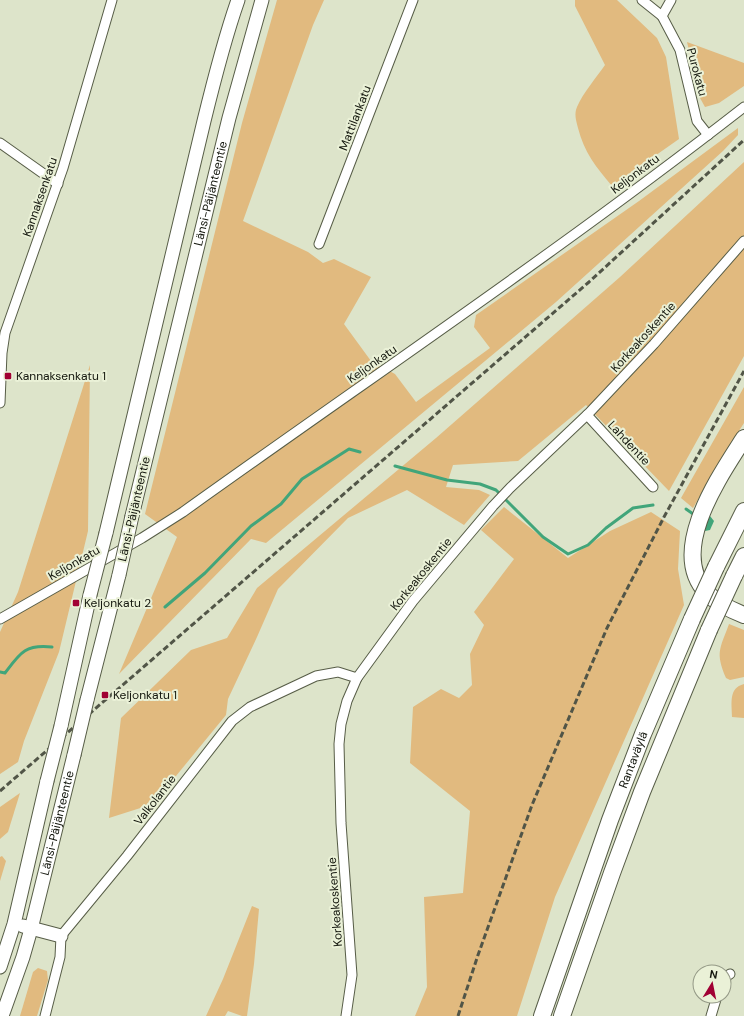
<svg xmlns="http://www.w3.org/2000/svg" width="744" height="1016" font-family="'DM Sans',sans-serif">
<rect width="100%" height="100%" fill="#dde4ca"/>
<!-- green -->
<g fill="#e1ba7f">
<path d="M277,0H324L313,25L243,221L308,252L323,263L334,259L371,277L344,324L371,361L395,374L416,402L490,348L474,327L476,315L639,201L738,128V135L723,151L556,302L266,543L251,539L119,674L177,537L145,514L242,123Z"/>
<path d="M575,0H617L657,38L666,57L679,139L612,186C596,167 584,152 578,128C576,120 574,114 577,107C583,93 596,78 605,65L575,6Z"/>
<path d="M687,42L744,63V86L719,103L705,107L700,98Z"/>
<path d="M744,162V356L669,491L586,405L518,461L453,465L446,487L479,490L490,495L464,525L407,490L348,518L278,589L257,637L228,699L226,715L153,804L109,818L121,718L191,650L227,638L257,588L436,438L620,277Z"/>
<path d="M90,365L88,531L59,652L24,741L18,762L0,774V632L18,592Z"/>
<path d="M744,387V423L721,459L693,508L681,498Z"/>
<path d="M504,507L568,558L610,531L651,512L680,531L678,569L684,605L555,897L517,1016H415L427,987L424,897L463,893L470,811L410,763L413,707L441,689L459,698L472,685L470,654L484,625L474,612L514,559L481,530Z"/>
<path d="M729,624L744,630V677L730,680L726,678C715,652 720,649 729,624Z"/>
<path d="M744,684V718L732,717C732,704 728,688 744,684Z"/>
<path d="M20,793L8,832L0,839V807Z"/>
<path d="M2,856L6,861L0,881V857Z"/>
<path d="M252,906L259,909L254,964L247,1016H242L228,1011L225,1016H206L223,979Z"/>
<path d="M38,968L47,971L48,980L37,1016H20L33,972Z"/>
</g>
<!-- water -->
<path fill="#41a57a" d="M707,515L710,516L714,521L710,530L705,531L704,527Z"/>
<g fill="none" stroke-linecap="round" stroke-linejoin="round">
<!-- stream -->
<g stroke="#41a57a" stroke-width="3">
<path d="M395,466L447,480L480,484L496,490L543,537L568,554L588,545L606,528L633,508L653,505"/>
<path d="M686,509L696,516"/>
<path d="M165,607L205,573L251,526L281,504L302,479L349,449L360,452"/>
<path d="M0,672L5,673C20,653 25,644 52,647"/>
</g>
<defs>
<g id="street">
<path d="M642,0L662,16L680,50L697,121L708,135"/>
<path d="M662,16L671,0"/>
<path d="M0,143L58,184"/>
<path d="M319,244L413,0"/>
<path d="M0,403L2,353L5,333L63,168L112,0"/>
<path d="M587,415L653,487"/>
<path d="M0,619L142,538L183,512C370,378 562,249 744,107"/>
<path d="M724,978L730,974"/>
<path d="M45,1016L60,957L61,936L127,856L232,721L250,707L316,676L338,672L357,678"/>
<path d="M346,1016L352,975L341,823L339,744L341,724L347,701L357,678L413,601L493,506L510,488L589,413L654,344L744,241"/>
<path d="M711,1016L717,996"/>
</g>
<g id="secondary">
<path id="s1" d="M132,516L229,118L262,0"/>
<path d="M106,533L204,121C214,80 224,40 238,0"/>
<path d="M87,700L119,575"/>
<path d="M61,726L90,595"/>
<path d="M23,926L61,936"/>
<path d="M0,967L14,924L47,781"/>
<path id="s2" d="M2,1016L23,957L31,929L74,755"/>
</g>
<g id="highway">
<path d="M744,438C720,476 667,551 707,593C717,603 731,610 744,615"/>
<path d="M716,567L744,511"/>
<path d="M734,576L744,556"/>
<path id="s3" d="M542,1016L610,820L643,734L692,619"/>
<path d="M562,1016L612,873L642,792L709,630"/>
</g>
</defs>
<!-- street casing -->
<use href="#street" stroke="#575d47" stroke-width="11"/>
<!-- secondary casing -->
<use href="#secondary" stroke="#575d47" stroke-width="15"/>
<!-- highway casing -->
<use href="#highway" stroke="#575d47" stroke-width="18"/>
<!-- street -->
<use href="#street" stroke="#fff" stroke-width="9"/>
<!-- secondary -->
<use href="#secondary" stroke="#fff" stroke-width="13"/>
<!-- highway -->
<use href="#highway" stroke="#fff" stroke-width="16"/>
<!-- rail -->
<g stroke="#515547" stroke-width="3" stroke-dasharray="6 3" stroke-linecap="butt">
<path d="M0,791L589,282L744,140"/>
<path d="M458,1016L478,955L532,805L607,628L664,517L744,371"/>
</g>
<defs>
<g id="secondary-bridge">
<path d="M119,575L132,516"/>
<path d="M90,595L106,533"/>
<path d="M74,755L87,700"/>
<path d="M47,781L61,726"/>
</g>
<g id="highway-bridge">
<path d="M692,619L716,567"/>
<path d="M709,630L734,576"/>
</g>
</defs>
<!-- secondary-bridge casing -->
<use href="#secondary-bridge" stroke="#575d47" stroke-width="15" stroke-linecap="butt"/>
<!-- highway-bridge casing -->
<use href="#highway-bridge" stroke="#575d47" stroke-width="18" stroke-linecap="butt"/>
<!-- secondary-bridge -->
<use href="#secondary-bridge" stroke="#fff" stroke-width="13"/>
<!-- highway-bridge -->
<use href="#highway-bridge" stroke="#fff" stroke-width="16"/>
</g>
<!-- markers -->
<g fill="#a10134" stroke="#eaf1d7" stroke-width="1.5">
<rect x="4" y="372" width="8" height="8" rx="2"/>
<rect x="72" y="599" width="8" height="8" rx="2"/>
<rect x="101" y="691" width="8" height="8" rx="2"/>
</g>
<g text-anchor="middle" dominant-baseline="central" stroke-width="4" stroke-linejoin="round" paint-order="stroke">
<!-- street labels -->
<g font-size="12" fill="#13160d" stroke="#eaf1d7">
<text transform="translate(697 72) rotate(75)">Purokatu</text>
<text transform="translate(355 118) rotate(-69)">Mattilankatu</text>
<text transform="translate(635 174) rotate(-37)">Keljonkatu</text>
<text stroke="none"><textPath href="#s1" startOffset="332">Länsi-Päijänteentie</textPath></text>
<text transform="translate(40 197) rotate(-71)">Kannaksenkatu</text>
<text transform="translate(643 337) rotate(-48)">Korkeakoskentie</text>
<text transform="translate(372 364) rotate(-35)">Keljonkatu</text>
<text transform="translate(629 443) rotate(47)">Lahdentie</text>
<text transform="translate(134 509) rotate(-77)">Länsi-Päijänteentie</text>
<text transform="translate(74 563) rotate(-30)">Keljonkatu</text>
<text transform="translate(421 574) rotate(-51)">Korkeakoskentie</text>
<text stroke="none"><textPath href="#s3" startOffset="272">Rantaväylä</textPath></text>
<text transform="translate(155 800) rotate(-52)">Valkolantie</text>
<text stroke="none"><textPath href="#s2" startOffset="201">Länsi-Päijänteentie</textPath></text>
<text transform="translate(335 902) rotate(-94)">Korkeakoskentie</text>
</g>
<!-- poi labels -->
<g font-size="12" fill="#13160d" stroke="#eaf1d7" text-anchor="start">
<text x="16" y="376">Kannaksenkatu 1</text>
<text x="84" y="603">Keljonkatu 2</text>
<text x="113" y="695">Keljonkatu 1</text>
</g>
</g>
<!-- north arrow -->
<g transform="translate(712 984) rotate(10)"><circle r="19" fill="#eaf1d7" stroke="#949986"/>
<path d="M0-3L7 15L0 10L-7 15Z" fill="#a10134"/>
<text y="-6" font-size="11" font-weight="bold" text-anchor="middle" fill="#13160d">N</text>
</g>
</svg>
